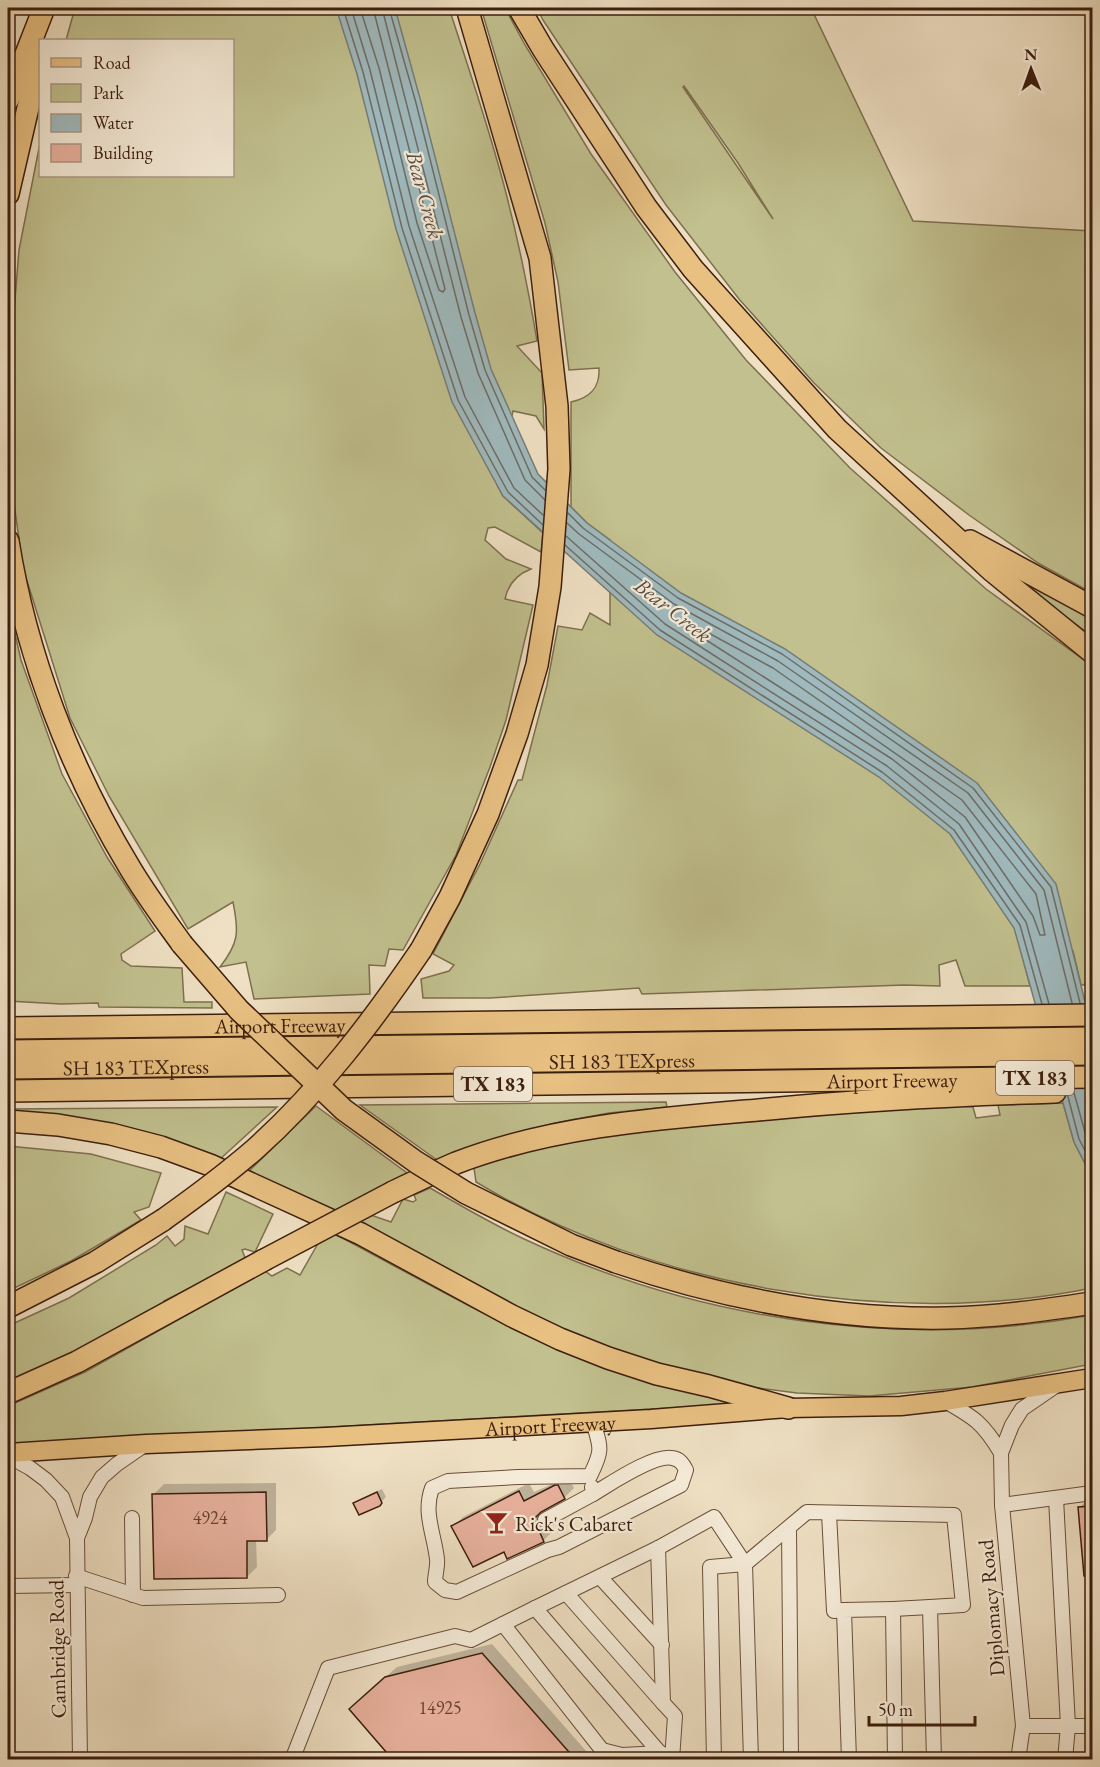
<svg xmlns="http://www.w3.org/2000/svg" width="1100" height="1767" font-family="'EB Garamond',serif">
<rect width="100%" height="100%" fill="#efe0c3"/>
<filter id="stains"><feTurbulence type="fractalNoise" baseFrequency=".00333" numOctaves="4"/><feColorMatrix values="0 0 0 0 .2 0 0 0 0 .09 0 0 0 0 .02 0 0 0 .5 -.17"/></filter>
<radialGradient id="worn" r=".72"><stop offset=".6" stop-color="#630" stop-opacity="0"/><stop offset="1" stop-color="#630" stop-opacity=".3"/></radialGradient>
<!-- green -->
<g fill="#c1c08e" stroke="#7e6f4e" stroke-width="1.5" fill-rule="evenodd">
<path d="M75,8H449C469,70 491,133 507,197C519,244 529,293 537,341L517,346L542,373L544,429L536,416L513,411L497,485L503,496L543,533L541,552L495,527L488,528L485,540L506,559L531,569C518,574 508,584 505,599L533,605L506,720L490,767L456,855L403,950L389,949L385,966L369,965L370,994L254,999L246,962L220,967C239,943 239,932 233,902L188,929L109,796L70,718L23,568L14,503L9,433V374L19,250L40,143V176H232V40H66Z"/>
<path d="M481,8H505L525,45L591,154L675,272L746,360L850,468L986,589L1092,666V985H1081L1073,951L1019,944L1030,986H965L956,960L939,965L940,986L904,985L642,994L639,988L490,998H423L421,979L449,971L454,965L433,954L480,864L518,780H522L547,685L558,626L582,630L590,613L610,625V540L587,523L571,507V402C590,398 600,388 599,368L569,370L558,282L545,223Z"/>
<path d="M537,8H811L913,221L1092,231V593L1038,563L969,515L881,448L814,383L739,299L666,205L543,20ZM684,86L738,163L773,219L683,87Z"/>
<path d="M1012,571L1092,617V636L1011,576Z"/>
<path d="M8,604L21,660L62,774L107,857L155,931L121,954L122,960L131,966L182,968L184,1002H212V1008L99,1007L98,1003L61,1004L8,1001Z"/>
<path d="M666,1102L667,1107L609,1113L555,1123L487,1141L437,1160L360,1105Z"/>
<path d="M1063,1103L1074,1142L1092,1177V1288C893,1329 650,1287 476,1182L474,1168L541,1147L591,1136L872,1108L951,1105L973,1107L976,1118L1000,1115L998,1105Z"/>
<path d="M316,1106L407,1173L332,1213L248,1172Z"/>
<path d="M277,1107L218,1161L8,1114V1109Z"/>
<path d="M8,1146L91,1154L161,1173L149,1207L134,1212L141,1220L71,1261L8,1291Z"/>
<path d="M430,1188C460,1205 490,1223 522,1238C698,1321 901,1350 1092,1315V1364L972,1387L869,1396L797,1393L726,1384L598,1348L350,1223L368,1214L391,1222L403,1199L413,1202L416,1200L414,1195Z"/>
<path d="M226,1192L273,1214L255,1252L245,1249L242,1250L246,1260L164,1301L165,1304L74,1354L8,1384V1326L69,1298L156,1245L167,1236L175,1246L184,1239L185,1226L208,1234Z"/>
<path d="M333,1233C458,1299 579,1374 721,1398L726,1400L725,1405L8,1445V1406L85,1372L265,1271L272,1276L287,1268L300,1275L320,1240Z"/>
</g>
<!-- water -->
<path fill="#9fbabe" stroke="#777c77" stroke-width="1.5" d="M336,8H395L421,102L475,313L491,369L538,474L587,523L681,593L785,649L977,783L1056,884L1092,1030V1177L1074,1142L1014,928L950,834L879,777L657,635L503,496L452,402L396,229L357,74Z"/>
<!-- shadow -->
<g fill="#0003">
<path d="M568,1477L574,1488L564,1498L543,1509L553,1531L543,1541L505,1550L453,1527L463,1517L529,1483L534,1492Z"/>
<path d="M276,1483V1530L266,1540H256L257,1567L247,1577L154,1494L164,1484Z"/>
<path d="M382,1489L386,1497L379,1504L355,1503L360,1499Z"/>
<path d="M1090,1497H1092V1650L1080,1507Z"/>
<path d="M492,1644L594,1760H395L360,1699L397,1667Z"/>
</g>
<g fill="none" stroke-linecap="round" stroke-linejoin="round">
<!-- shore -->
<g stroke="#6e6c66" stroke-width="1.5">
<path d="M343,8L363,72L402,228L458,400L508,492L543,525"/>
<path d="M351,8L370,70L409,226L465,397L514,488L543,515"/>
<path d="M360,8L379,68L417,223L439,290L443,292L445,289L373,8"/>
<path d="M382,8L461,317L478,373L525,480L545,500"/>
<path d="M389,8L416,103L469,315L485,370L532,477L545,490"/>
<path d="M568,513L583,528L678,598L782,654L973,788L1051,887L1080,1003"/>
<path d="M567,523L579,534L674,604L778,661L968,793L1044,890L1072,1003"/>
<path d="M566,536L665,624L887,766L959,824L1026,922L1049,1004"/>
<path d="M565,545L660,630L882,772L954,830L1020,925L1042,1004"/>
<path d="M692,624L773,668L962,800L1036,894L1045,935H1040L1033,916L965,817L892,759L689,629L688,626Z"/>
<path d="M1073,1089L1086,1136L1092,1148"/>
<path d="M1067,1093L1079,1139L1092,1164"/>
</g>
</g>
<!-- building -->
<g fill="#e8b19d" stroke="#3c1e0d" stroke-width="1.5">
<path d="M555,1485H558L565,1499L541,1512L534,1519L544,1542L507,1559L504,1552L473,1567L451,1526L519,1491L524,1501Z"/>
<path d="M266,1492L267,1541H247V1578L154,1579L152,1494Z"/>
<path d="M377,1492L382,1503L380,1506L359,1515L353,1503Z"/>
<path d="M1092,1506V1575L1084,1576L1078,1507Z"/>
<path d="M482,1653L576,1760H393L349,1709L385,1677Z"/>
</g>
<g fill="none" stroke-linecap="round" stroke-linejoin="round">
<defs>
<g id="minor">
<path d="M945,1401C975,1418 983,1423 1001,1453"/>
<path d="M8,1456L30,1468L46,1480L62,1497L77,1538L80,1760"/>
<path d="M593,1494C610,1484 654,1454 672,1458C680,1459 683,1464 686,1470L681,1485L559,1547L548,1550L457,1592L445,1590L435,1582C435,1575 438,1566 437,1559C434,1533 423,1513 432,1488L448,1481L518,1477L590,1476C603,1450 601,1448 593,1422"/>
<path d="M1056,1498L1068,1726L1065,1760"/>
<path d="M1002,1505L1092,1493"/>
<path d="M829,1513L834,1611L844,1610"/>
<path d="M132,1518L133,1595"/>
<path d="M545,1520L593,1494L592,1487"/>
<path d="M789,1528L791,1760"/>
<path d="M77,1538L85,1518L90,1497L102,1477L117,1464L146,1444"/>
<path d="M658,1548L663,1703L675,1716L672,1760"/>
<path d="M76,1576L143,1598L278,1595"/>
<path d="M600,1577L662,1645"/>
<path d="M8,1586L76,1585"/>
<path d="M566,1593L663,1703"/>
<path d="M535,1608L658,1548L714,1517L745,1564L807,1512L954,1515L963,1605L930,1607L934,1760"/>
<path d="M893,1609L930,1607"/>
<path d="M503,1624L602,1750L622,1755L661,1753"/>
<path d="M1023,1726H1092"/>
<path d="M292,1760L328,1668L455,1636L471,1640L535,1608L666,1760"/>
<path d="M714,1760L710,1567L745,1564L751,1760"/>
<path d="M849,1760L844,1610L893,1609L895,1760"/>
<path d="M1018,1760L1023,1726L1002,1505L1001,1453L1012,1425L1022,1409L1057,1385"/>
</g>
<g id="major">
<path id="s1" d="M8,1453L146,1444L326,1437L651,1419L788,1408L901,1406L945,1401L1092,1378"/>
</g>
<g id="highway">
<path d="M519,8L543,49L646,207L693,269L837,429L991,570L1092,652"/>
<path d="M8,100L44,8"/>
<path d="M8,194L40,56"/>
<path d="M8,541C26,655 70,769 130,868C146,895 164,919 182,944"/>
<path d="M970,541L1092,607"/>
<path d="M421,950L450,897L488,814L517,734L537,665L550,587L559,469L557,406L540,258L467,8"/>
<path id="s2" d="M8,1028L1092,1015"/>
<path d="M8,1051L1092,1038"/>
<path id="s3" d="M8,1068L1092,1054"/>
<path id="s4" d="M8,1091L1092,1077"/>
<path d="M8,1121L58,1125L111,1134L161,1147L210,1165L361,1234L512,1316L560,1339L608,1358L657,1374L709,1386L788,1408"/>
<path d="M393,1192C414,1182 435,1172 456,1163C554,1125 665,1118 769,1109C864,1100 960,1095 1055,1092"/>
<path d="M616,1262C722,1298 835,1320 947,1318C996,1317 1045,1310 1092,1303"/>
<path d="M8,1307L96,1262L163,1220"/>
<path d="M8,1393L77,1362L264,1260"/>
</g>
</defs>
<!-- minor casing -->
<use href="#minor" stroke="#694e3a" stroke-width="16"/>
<!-- major casing -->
<use href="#major" stroke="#3c1e0d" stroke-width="21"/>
<!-- highway casing -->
<use href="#highway" stroke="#3c1e0d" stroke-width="24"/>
<!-- minor -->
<use href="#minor" stroke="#f5ebd8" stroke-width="14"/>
<!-- major -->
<use href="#major" stroke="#e8c082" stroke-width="18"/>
<!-- highway -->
<use href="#highway" stroke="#e8c082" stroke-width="21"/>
<defs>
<g id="highway-bridge">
<path d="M182,944L239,1010L344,1110L416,1162L466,1193L571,1245L616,1262"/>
<path d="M163,1220C194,1198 225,1175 254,1150C319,1092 372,1022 421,950"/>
<path d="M264,1260L393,1192"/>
</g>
</defs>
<!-- highway-bridge casing -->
<use href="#highway-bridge" stroke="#3c1e0d" stroke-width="24" stroke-linecap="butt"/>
<!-- highway-bridge -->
<use href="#highway-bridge" stroke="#e8c082" stroke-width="21"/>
</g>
<!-- icons -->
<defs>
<symbol id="bar-bare" viewBox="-9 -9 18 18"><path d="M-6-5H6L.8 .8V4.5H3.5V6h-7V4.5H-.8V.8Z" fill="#8f2418" stroke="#f5ebd8" stroke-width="2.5" paint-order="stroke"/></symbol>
</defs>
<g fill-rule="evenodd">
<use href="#bar-bare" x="480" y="1506" width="33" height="33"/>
</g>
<g text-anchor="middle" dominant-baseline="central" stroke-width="4.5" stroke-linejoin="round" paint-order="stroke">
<!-- number labels -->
<g font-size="18" fill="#674331">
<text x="210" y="1517">4924</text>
<text x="440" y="1707">14925</text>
</g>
<!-- shield labels -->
<g fill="#f5ebd8" stroke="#745c4a" stroke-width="1.5">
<rect x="996" y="1061" width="78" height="34" rx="4.5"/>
<rect x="454" y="1067" width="78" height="34" rx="4.5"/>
</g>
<g font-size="20" font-weight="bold" fill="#3c1e0d">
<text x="1035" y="1078">TX 183</text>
<text x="493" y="1084">TX 183</text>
</g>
<!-- street labels -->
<g font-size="21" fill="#3c1e0d" stroke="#f5ebd8">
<text stroke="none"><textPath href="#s2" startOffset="272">Airport Freeway</textPath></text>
<text stroke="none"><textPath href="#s3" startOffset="614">SH 183 TEXpress</textPath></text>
<text stroke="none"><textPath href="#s3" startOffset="128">SH 183 TEXpress</textPath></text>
<text stroke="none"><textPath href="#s4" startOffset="884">Airport Freeway</textPath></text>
<text stroke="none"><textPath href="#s1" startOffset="543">Airport Freeway</textPath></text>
<text transform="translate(991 1608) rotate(-95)">Diplomacy Road</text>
<text transform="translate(57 1649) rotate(-91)">Cambridge Road</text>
</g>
<!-- poi labels -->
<g font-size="21" fill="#3c1e0d" stroke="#f5ebd8" text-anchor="start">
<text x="515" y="1523">Rick's Cabaret</text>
</g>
<!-- water labels -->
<g font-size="22" font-style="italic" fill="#5a4d42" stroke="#f5ebd8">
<text transform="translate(425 195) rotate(75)">Bear Creek</text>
<text transform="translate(673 610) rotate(38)">Bear Creek</text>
</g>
</g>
<!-- margin -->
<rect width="1100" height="1767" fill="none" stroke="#efe0c3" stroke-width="30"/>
<rect x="9" y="9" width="1082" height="1749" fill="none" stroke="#3c1e0d" stroke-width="3"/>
<rect x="15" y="15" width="1070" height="1737" fill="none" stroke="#3c1e0d" stroke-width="1.5"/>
<!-- legend -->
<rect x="39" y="39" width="195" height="138" fill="#f5ebd8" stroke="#ab9987" stroke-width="1.5"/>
<rect x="51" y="58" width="30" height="9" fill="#e8c082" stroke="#ab9987" stroke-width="1.5"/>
<text x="93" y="69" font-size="18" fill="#3c1e0d">Road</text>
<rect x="51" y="84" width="30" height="18" fill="#c1c08e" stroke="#ab9987" stroke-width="1.5"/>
<text x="93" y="99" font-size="18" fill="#3c1e0d">Park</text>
<rect x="51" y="114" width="30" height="18" fill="#9fbabe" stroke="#ab9987" stroke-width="1.5"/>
<text x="93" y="129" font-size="18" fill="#3c1e0d">Water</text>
<rect x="51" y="144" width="30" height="18" fill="#e8b19d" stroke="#ab9987" stroke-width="1.5"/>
<text x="93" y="159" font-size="18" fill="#3c1e0d">Building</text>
<!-- north arrow -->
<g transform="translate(1031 69) rotate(359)" stroke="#f5ebd8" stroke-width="4.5" paint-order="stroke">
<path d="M0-4.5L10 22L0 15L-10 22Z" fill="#3c1e0d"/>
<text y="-9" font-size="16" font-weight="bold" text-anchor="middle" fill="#3c1e0d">N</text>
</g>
<!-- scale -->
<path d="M869 1716v9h106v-9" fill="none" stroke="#3c1e0d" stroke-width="3"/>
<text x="878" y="1716" font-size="18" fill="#3c1e0d" stroke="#f5ebd8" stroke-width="4.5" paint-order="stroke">50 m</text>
<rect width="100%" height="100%" filter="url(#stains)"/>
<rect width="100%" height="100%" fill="url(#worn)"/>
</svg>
